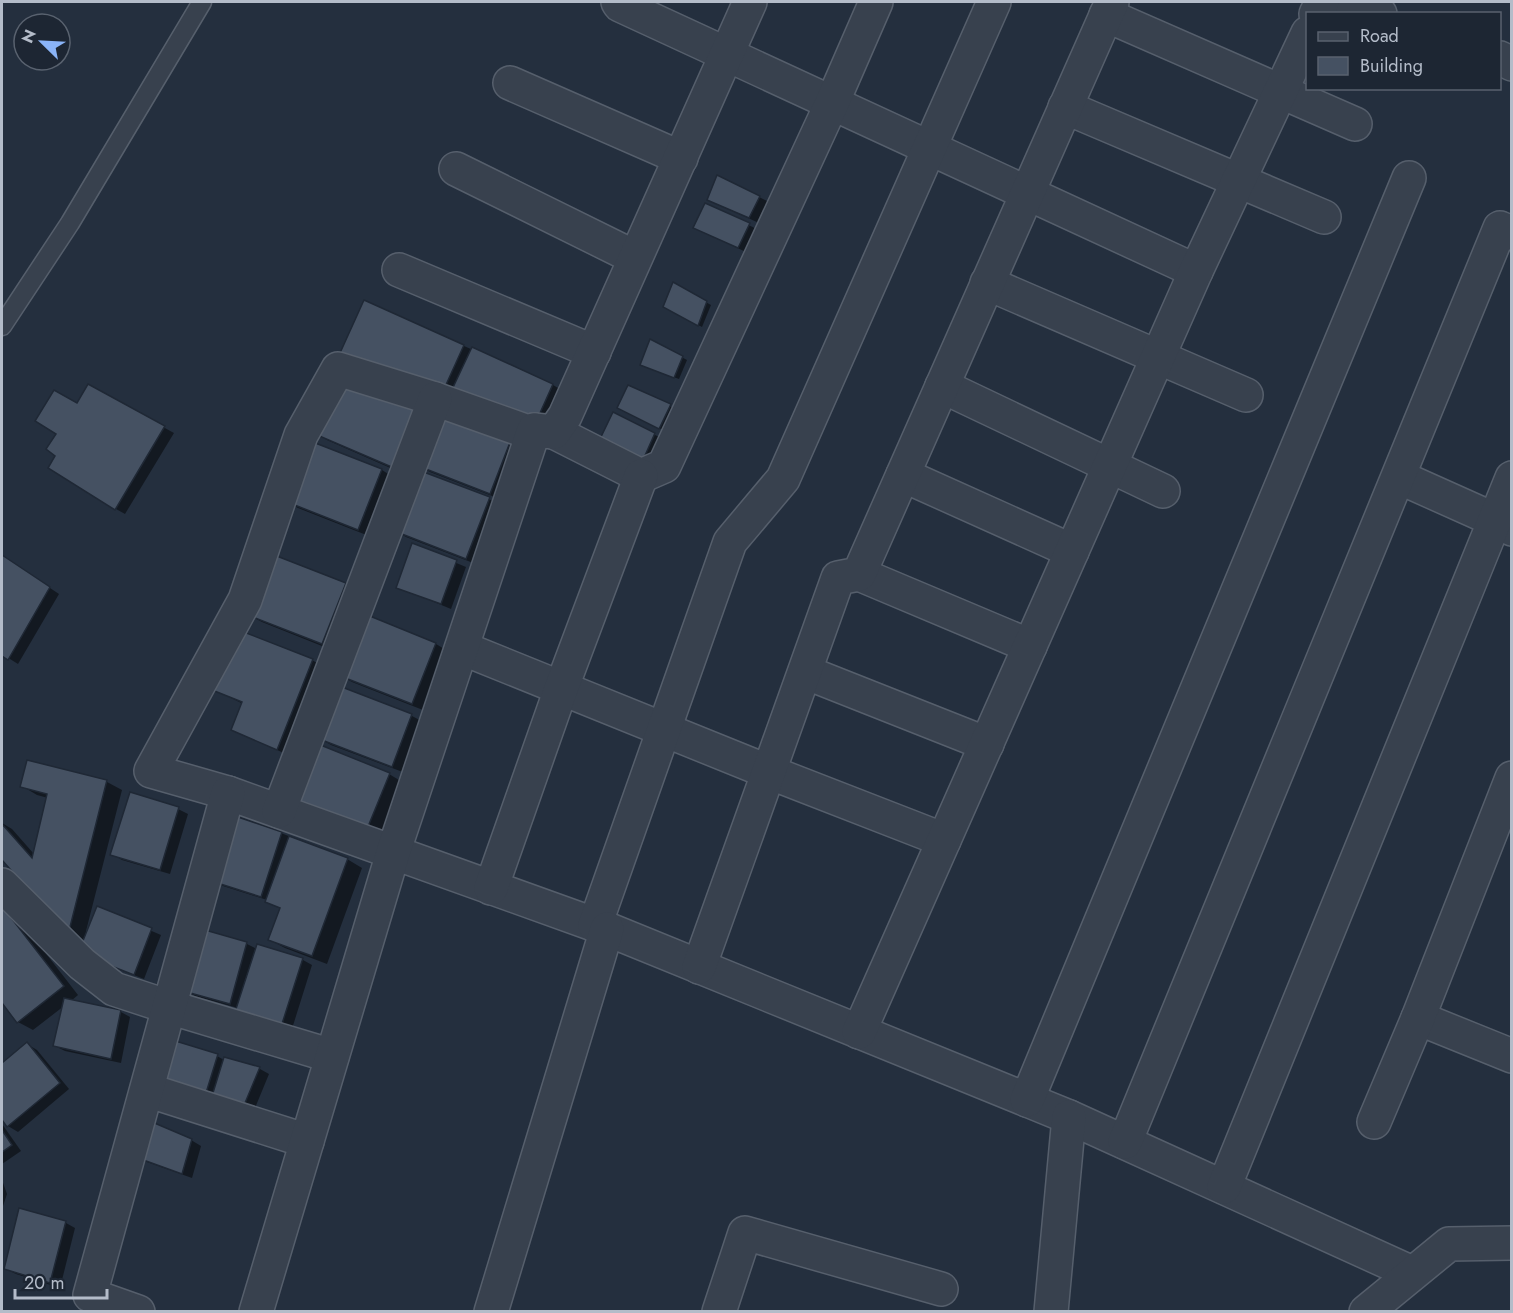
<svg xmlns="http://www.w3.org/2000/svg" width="1513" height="1313" font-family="Jost,sans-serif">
<rect width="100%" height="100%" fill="#242f3e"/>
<!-- shadow -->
<g fill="#0007">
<path d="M759,197L769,202L759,223L719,205Z"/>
<path d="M706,205L759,230L748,253L695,228Z"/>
<path d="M674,285L711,305L702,327L665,307Z"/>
<path d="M651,341L687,360L679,379L646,367Z"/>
<path d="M464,346L553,385L568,394L546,440L357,361Z"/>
<path d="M88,386L174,433L125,514L116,509L57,455Z"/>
<path d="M629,387L680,411L669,433L629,413Z"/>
<path d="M613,414L665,440L653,465L610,442Z"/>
<path d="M312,431L513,434L505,501L430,472L414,463L412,468L489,499L504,507L481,566L406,537L391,528L411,477L327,440Z"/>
<path d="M382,470L396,479L374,538L298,508L283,500Z"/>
<path d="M413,545L466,567L451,609L398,587Z"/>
<path d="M2,556L59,594L18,664L2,654Z"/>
<path d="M345,584L360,593L337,652L262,622L247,614Z"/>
<path d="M361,614L436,644L451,653L428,712L352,682L337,673Z"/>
<path d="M312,660L327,669L292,757L233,729L243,704L214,689Z"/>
<path d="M335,686L412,716L427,724L408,774L331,745L316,736Z"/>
<path d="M28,762L107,782L122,790L86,931L88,932L98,908L161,935L144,979L90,958L2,858V823L12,829L34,854L48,798L37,795L22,786Z"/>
<path d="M389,774L404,783L381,841L305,812Z"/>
<path d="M178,809L188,814L170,874L122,860L112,854Z"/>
<path d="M281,833L347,859L362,868L327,964L285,948L270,940L281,909L267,900L223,886L213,880Z"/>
<path d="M2,907L17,916L78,995L71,1001L121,1012L130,1017L121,1063L65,1051L55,1046L64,1006L33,1030L18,1022L2,1000Z"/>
<path d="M199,930L247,944L257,949L258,945L303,960L312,965L291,1032L238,1008L195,996L185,990Z"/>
<path d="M27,1044L37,1050L69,1089L18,1132L8,1126L2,1118V1065Z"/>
<path d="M217,1056L224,1060L260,1069L269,1074L255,1108L159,1076Z"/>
<path d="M2,1124L21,1151L2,1164Z"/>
<path d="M191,1140L201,1146L192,1178L147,1162L137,1157Z"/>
<path d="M2,1180L7,1194L2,1209Z"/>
<path d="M66,1223L75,1228L60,1288L16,1274L6,1269Z"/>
</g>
<!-- building -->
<g fill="#455162" stroke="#1f2835" stroke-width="1.5">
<path d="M717,175L760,196L749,218L707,200Z"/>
<path d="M705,203L750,223L738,248L693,228Z"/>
<path d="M673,282L707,301L698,326L663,307Z"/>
<path d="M364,300L464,345L440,398L340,353Z"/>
<path d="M650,339L683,356L674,378L640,365Z"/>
<path d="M472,347L553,384L531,433L449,396Z"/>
<path d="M341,376L418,407L394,468L310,432Z"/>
<path d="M88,384L165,426L115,510L48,468L55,456L46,449L56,434L35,421L54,390L77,403Z"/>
<path d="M628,385L671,404L659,429L617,408Z"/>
<path d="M437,402L514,432L490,494L413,464Z"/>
<path d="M613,412L655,433L643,460L600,439Z"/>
<path d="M305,439L382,469L358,530L282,500Z"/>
<path d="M413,468L490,497L466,559L389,529Z"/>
<path d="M412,543L457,560L441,604L396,588Z"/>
<path d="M269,553L346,583L322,644L245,614Z"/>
<path d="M2,555L50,587L8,660L2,656Z"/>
<path d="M360,612L436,643L412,704L335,674Z"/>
<path d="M236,629L313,659L277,750L231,730L242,702L212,690Z"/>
<path d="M334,684L412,714L392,767L314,737Z"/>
<path d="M313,742L390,773L365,834L288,804Z"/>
<path d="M27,760L107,780L68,935L2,860V824L32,858L47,794L20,787Z"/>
<path d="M130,792L179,807L160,870L110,855Z"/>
<path d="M232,815L282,832L261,897L211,881Z"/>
<path d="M289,836L348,858L312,956L268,940L280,908L265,902Z"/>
<path d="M2,906L64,986L17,1023L2,1003Z"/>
<path d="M97,906L152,928L134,975L78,953Z"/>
<path d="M198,928L247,942L230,1004L183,991Z"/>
<path d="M257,944L303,958L281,1027L235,1012Z"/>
<path d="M64,998L121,1010L111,1059L53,1046Z"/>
<path d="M169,1039L218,1054L206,1093L157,1077Z"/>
<path d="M27,1042L60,1083L7,1127L2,1120V1063Z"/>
<path d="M224,1057L260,1067L245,1103L212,1096Z"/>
<path d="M145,1119L192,1139L182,1174L135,1157Z"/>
<path d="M2,1130L12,1145L2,1152Z"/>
<path d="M19,1208L66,1221L50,1283L4,1269Z"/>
</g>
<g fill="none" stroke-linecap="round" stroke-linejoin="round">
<defs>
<path id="lane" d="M2,326L70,223L202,2"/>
<g id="street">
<path d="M618,2L620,5L1196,271"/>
<path d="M1349,2L1380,14"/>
<path d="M1316,14L1322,2"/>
<path d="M1106,15L1355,124"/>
<path d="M1500,58L1512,64"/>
<path d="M510,83L681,158"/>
<path d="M1065,107L1324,217"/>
<path d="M456,169L634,257"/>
<path d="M399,270L594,352"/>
<path d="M987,283L1246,395"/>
<path d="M942,386L1163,491"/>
<path d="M534,430L531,433L435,399L338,369L301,435L245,600L151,771L228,793L607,929L1069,1117L1412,1273"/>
<path d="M554,432L641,476L664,466L832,103L876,2"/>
<path d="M903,475L1072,551"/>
<path d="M1399,477L1495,520L1512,529"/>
<path d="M859,574L1030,646"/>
<path d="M462,648L769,772L944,840"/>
<path d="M805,672L987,744"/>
<path d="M279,811L435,399"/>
<path d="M2,885L82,964L114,989L169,1007L332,1056"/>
<path d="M491,888L561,689L641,476"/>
<path d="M595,925L730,542L783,479L994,2"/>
<path d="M699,967L838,578L859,574L1112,2"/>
<path d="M1418,1018L1512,1056"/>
<path d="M859,1032L1196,271L1308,33"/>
<path d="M147,1090L307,1141"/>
<path d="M1027,1100L1409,178"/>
<path d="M1374,1122L1418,1018L1512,778"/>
<path d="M1125,1142L1500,228L1512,233"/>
<path d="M1224,1187L1512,478"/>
<path d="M138,1312L90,1295L228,793"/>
<path d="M256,1312L393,853L534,430L554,432L565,416L750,2"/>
<path d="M491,1312L607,929"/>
<path d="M719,1312L745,1233L941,1289"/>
<path d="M1051,1312L1069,1117"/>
<path d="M1366,1312L1449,1244L1512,1243"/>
</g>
</defs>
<!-- lane casing -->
<use href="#lane" stroke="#565f6c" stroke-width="21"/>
<!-- street casing -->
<use href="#street" stroke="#565f6c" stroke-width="36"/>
<!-- lane -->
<use href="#lane" stroke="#38414e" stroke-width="18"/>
<!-- street -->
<use href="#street" stroke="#38414e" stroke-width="33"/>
</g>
<!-- border -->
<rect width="1513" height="1313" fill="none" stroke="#b4bcc9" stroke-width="6"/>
<!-- legend -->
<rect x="1306" y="12" width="195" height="78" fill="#1d2633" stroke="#59626f" stroke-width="1.5"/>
<rect x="1318" y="32" width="30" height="9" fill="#38414e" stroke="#59626f" stroke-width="1.5"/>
<text x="1360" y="42" font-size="18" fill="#b4bcc9">Road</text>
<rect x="1318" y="57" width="30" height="18" fill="#455162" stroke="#59626f" stroke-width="1.5"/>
<text x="1360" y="72" font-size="18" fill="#b4bcc9">Building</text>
<!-- north arrow -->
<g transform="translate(42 42) rotate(294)"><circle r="28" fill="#1d2633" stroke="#59626f" stroke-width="1.5"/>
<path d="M0-4.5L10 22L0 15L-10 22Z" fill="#8ab4f8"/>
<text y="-9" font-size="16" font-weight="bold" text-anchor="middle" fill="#b4bcc9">N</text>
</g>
<!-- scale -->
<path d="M15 1289v9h92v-9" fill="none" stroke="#b4bcc9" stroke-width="3"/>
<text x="24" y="1289" font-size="18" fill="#b4bcc9" stroke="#1d2633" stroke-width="4.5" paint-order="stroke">20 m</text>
</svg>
